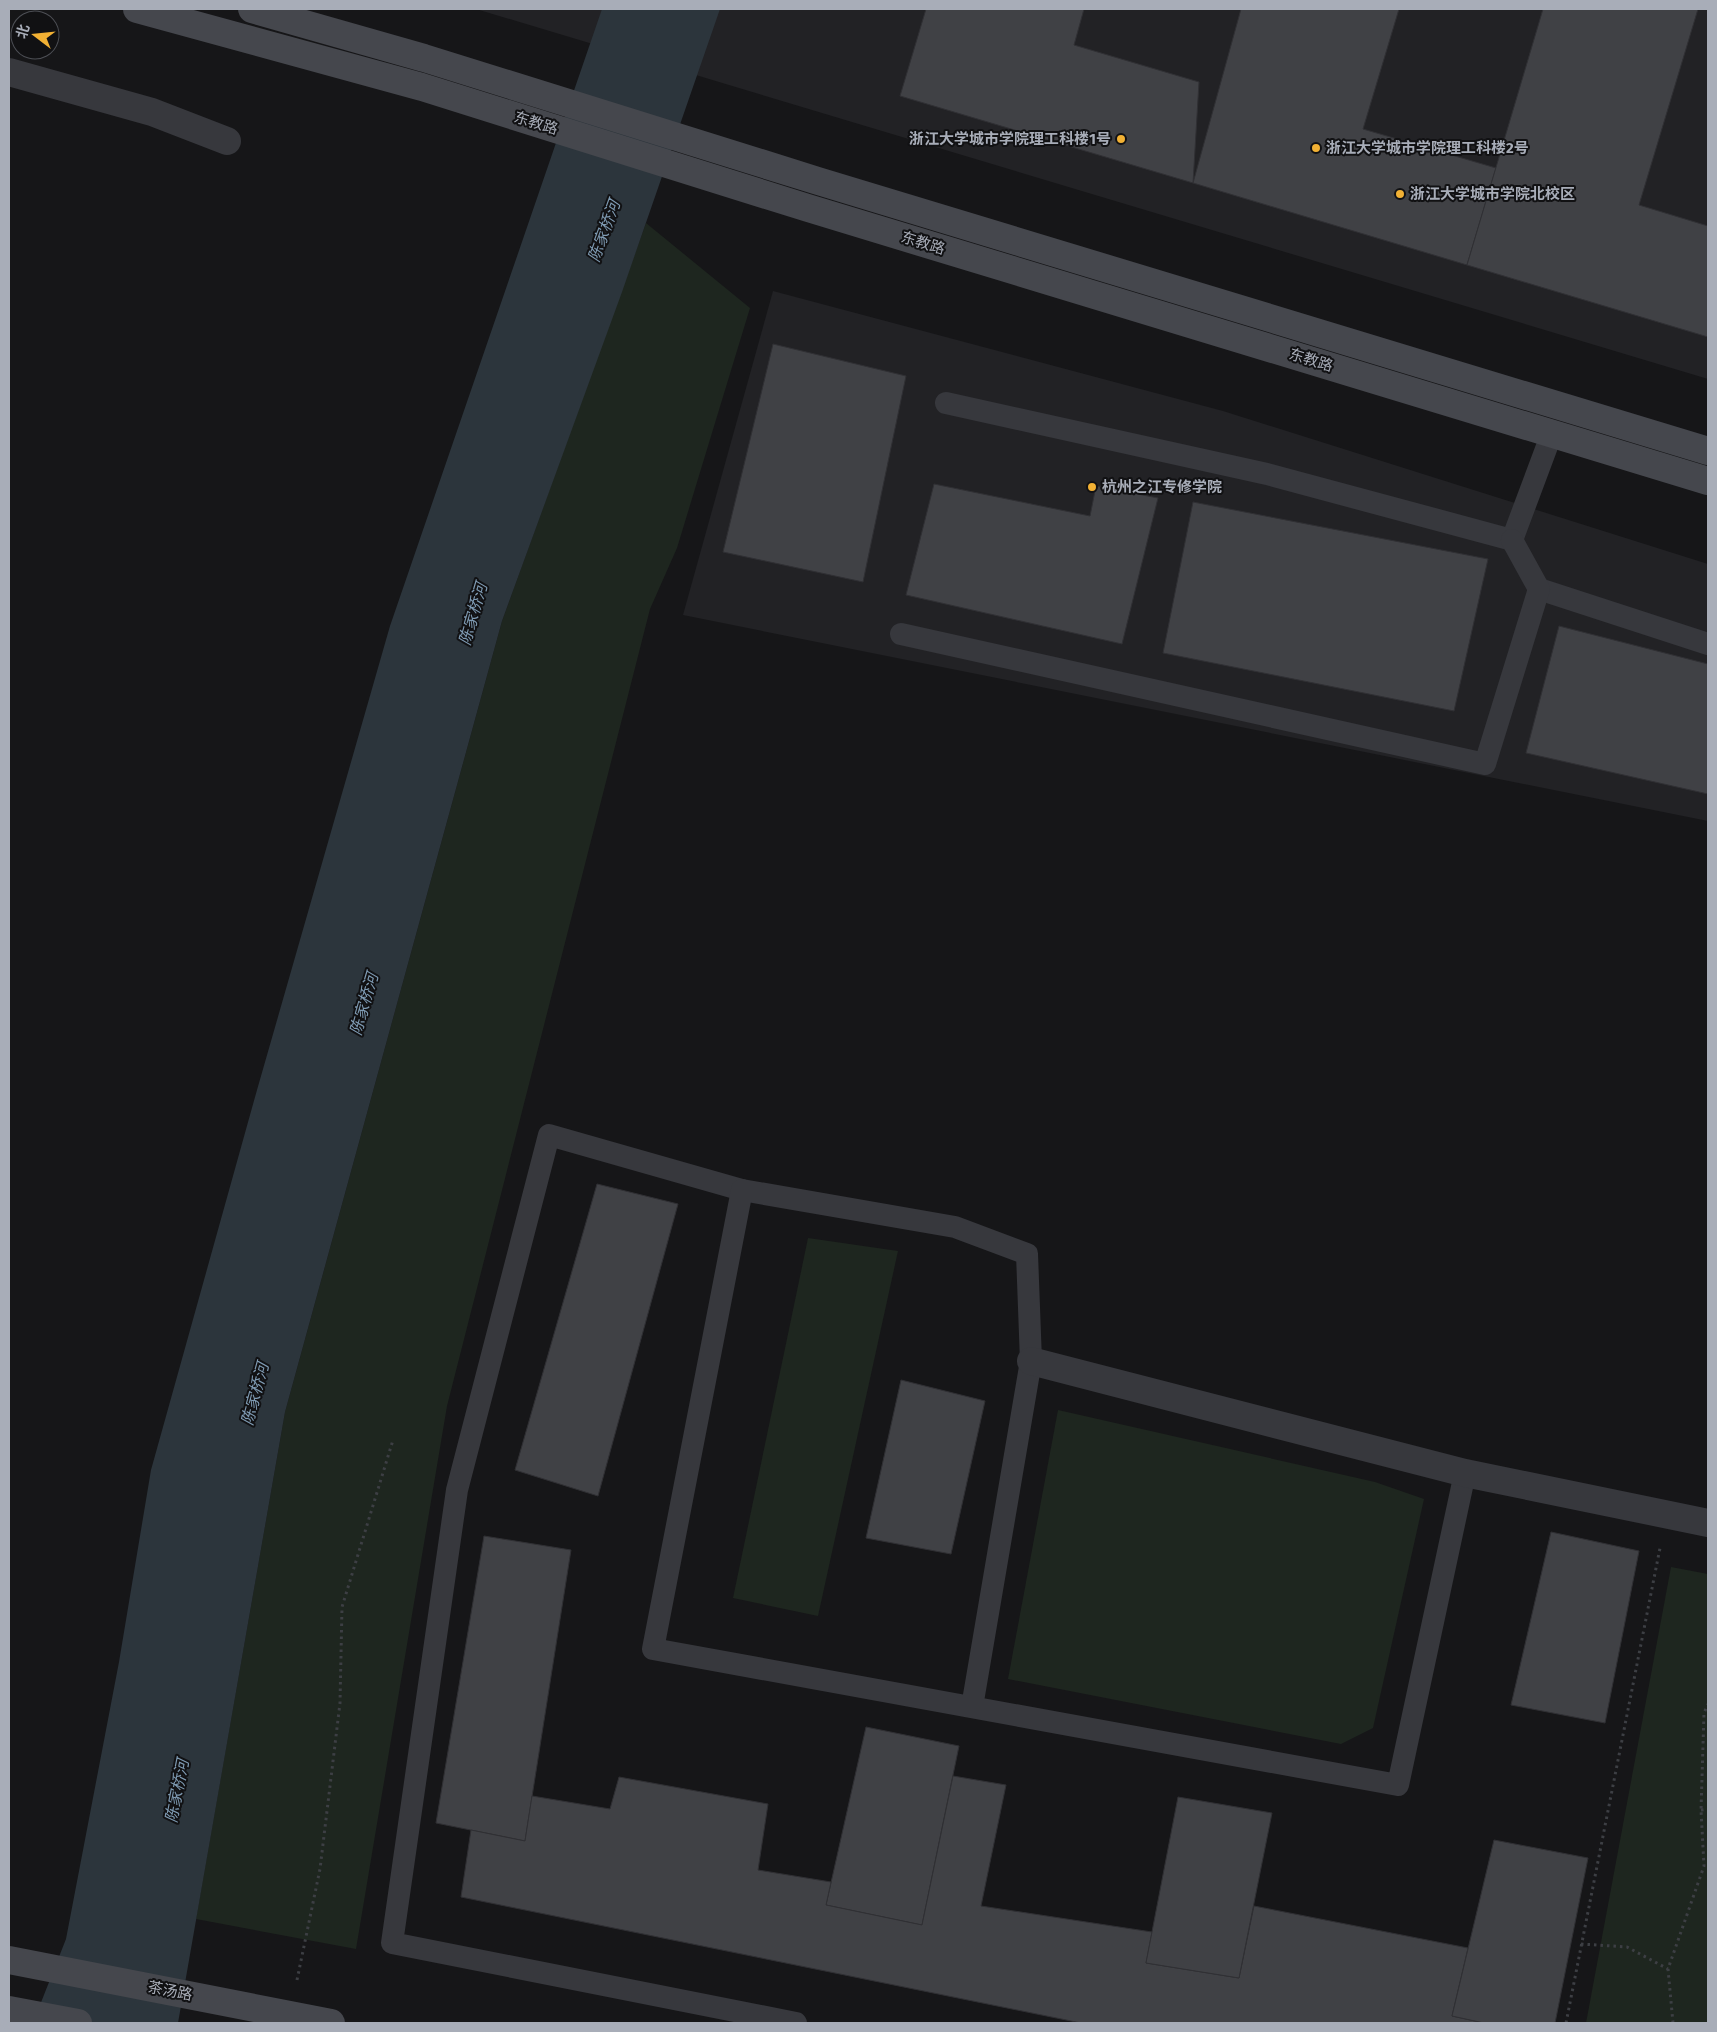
<svg xmlns="http://www.w3.org/2000/svg" width="1717" height="2032" font-family="'Fira Sans','Noto Sans SC',sans-serif">
<rect width="100%" height="100%" fill="#161618"/>
<!-- built -->
<g fill="#222225">
<path d="M476,9H1708V379Z"/>
<path d="M773,291L1223,411L1708,564V821L683,615Z"/>
</g>
<!-- green -->
<g fill="#1e261f">
<path d="M646,223L750,308L677,548L650,609L447,1406L356,1949L196,1919L285,1412L502,621Z"/>
<path d="M808,1238L898,1251L818,1616L733,1598Z"/>
<path d="M1058,1410L1375,1482L1424,1499L1373,1728L1341,1744L1008,1679Z"/>
<path d="M1671,1567L1708,1574V2023H1586Z"/>
</g>
<!-- water -->
<path fill="#2c353c" d="M602,9H720L622,292L502,621L285,1412L178,2023H25L40,2005L66,1939L119,1662L151,1470L257,1090L390,626Z"/>
<!-- building -->
<g fill="#404145" stroke="#303034">
<path d="M926,9H1084L1074,45L1199,82L1193,183L900,96Z"/>
<path d="M1241,9H1399L1363,129L1496,168L1467,265L1193,183Z"/>
<path d="M1543,9H1698L1639,205L1708,226V337L1467,265Z"/>
<path d="M773,344L906,376L863,582L723,552Z"/>
<path d="M934,484L1090,516L1096,486L1158,498L1122,644L906,595Z"/>
<path d="M1193,502L1488,559L1454,711L1163,653Z"/>
<path d="M1559,626L1708,664V794L1526,753Z"/>
<path d="M597,1184L678,1204L598,1496L515,1470Z"/>
<path d="M901,1380L985,1401L951,1554L866,1538Z"/>
<path d="M1551,1532L1639,1551L1605,1723L1511,1705Z"/>
<path d="M484,1536L571,1550L525,1841L436,1823Z"/>
<path d="M866,1727L959,1746L922,1925L826,1905Z"/>
<path d="M953,1776L1006,1785L981,1906L1152,1932L1146,1963L1239,1978L1254,1906L1468,1948L1452,2016L1484,2023H1081L461,1897L471,1830L525,1841L532,1796L610,1809L619,1777L768,1804L758,1870L831,1882L826,1905L922,1925Z"/>
<path d="M1178,1797L1272,1813L1239,1978L1146,1963Z"/>
<path d="M1494,1840L1588,1858L1555,2023H1484L1452,2016Z"/>
</g>
<g fill="none" stroke-linecap="round" stroke-linejoin="round">
<!-- path -->
<g stroke="#3d3f44" stroke-width="3" stroke-dasharray="2.5 4" stroke-linecap="butt">
<path d="M1701,1810L1708,1809"/>
<path d="M1581,1944L1627,1947L1668,1969"/>
<path d="M297,1980L320,1869L340,1703L342,1607L393,1440"/>
<path d="M1566,2023L1660,1548"/>
<path d="M1673,2023L1668,1969L1704,1866L1701,1810L1704,1713L1708,1704"/>
</g>
<!-- lane -->
<g stroke="#37383d" stroke-width="22">
<path d="M946,403L1267,474L1512,540L1552,433"/>
<path d="M1539,589L1708,644"/>
<path d="M901,634L1485,764L1539,589L1512,540"/>
<path d="M742,1190L549,1135L457,1490L392,1943L796,2023"/>
<path d="M972,1707L1031,1361L1027,1254L955,1227L742,1190L653,1649L1398,1785L1465,1473"/>
</g>
<!-- street -->
<g stroke="#37383d" stroke-width="28">
<path d="M9,72L152,112L227,141"/>
<path d="M1031,1361L1465,1473L1708,1523"/>
</g>
<!-- secondary -->
<g stroke="#45474d" stroke-width="28">
<path d="M137,9L422,87L808,208L1708,481"/>
<path d="M252,9L424,58L818,181L1708,451"/>
<path d="M9,2010L78,2023"/>
</g>
<!-- secondary-bridge -->
<path stroke="#45474d" stroke-width="28" d="M9,1960L331,2023"/>
</g>
<!-- markers -->
<g fill="#f2b134" stroke="#111113" stroke-width="2">
<circle cx="1121" cy="139" r="5"/>
<circle cx="1316" cy="148" r="5"/>
<circle cx="1400" cy="194" r="5"/>
<circle cx="1092" cy="487" r="5"/>
</g>
<g text-anchor="middle" dominant-baseline="central" stroke-width="4" stroke-linejoin="round" paint-order="stroke">
<!-- street labels -->
<g font-size="15" fill="#a8adb8" stroke="#111113">
<text transform="translate(536 123) rotate(17)">东教路</text>
<text transform="translate(923 243) rotate(17)">东教路</text>
<text transform="translate(1311 360) rotate(17)">东教路</text>
<text transform="translate(170 1991) rotate(11)">茶汤路</text>
</g>
<!-- poi labels -->
<g font-size="15" font-weight="bold" fill="#a8adb8" stroke="#111113" text-anchor="start">
<text x="1111" y="139" text-anchor="end">浙江大学城市学院理工科楼1号</text>
<text x="1326" y="148">浙江大学城市学院理工科楼2号</text>
<text x="1410" y="194">浙江大学城市学院北校区</text>
<text x="1102" y="487">杭州之江专修学院</text>
</g>
<!-- water labels -->
<g font-size="16" font-style="italic" fill="#7f9bb3" stroke="#111113">
<text transform="translate(604 231) rotate(-70)">陈家桥河</text>
<text transform="translate(473 614) rotate(-74)">陈家桥河</text>
<text transform="translate(364 1004) rotate(-74)">陈家桥河</text>
<text transform="translate(255 1394) rotate(-75)">陈家桥河</text>
<text transform="translate(177 1791) rotate(-79)">陈家桥河</text>
</g>
</g>
<!-- border -->
<rect width="1717" height="2032" fill="none" stroke="#a8adb8" stroke-width="20"/>
<!-- north arrow -->
<g transform="translate(35 35) rotate(286)"><circle r="24" fill="#111113" stroke="#4d4f55"/>
<path d="M0-4L9 19L0 12L-9 19Z" fill="#f2b134"/>
<text y="-8" font-size="14" font-weight="bold" text-anchor="middle" fill="#a8adb8">北</text>
</g>
</svg>
